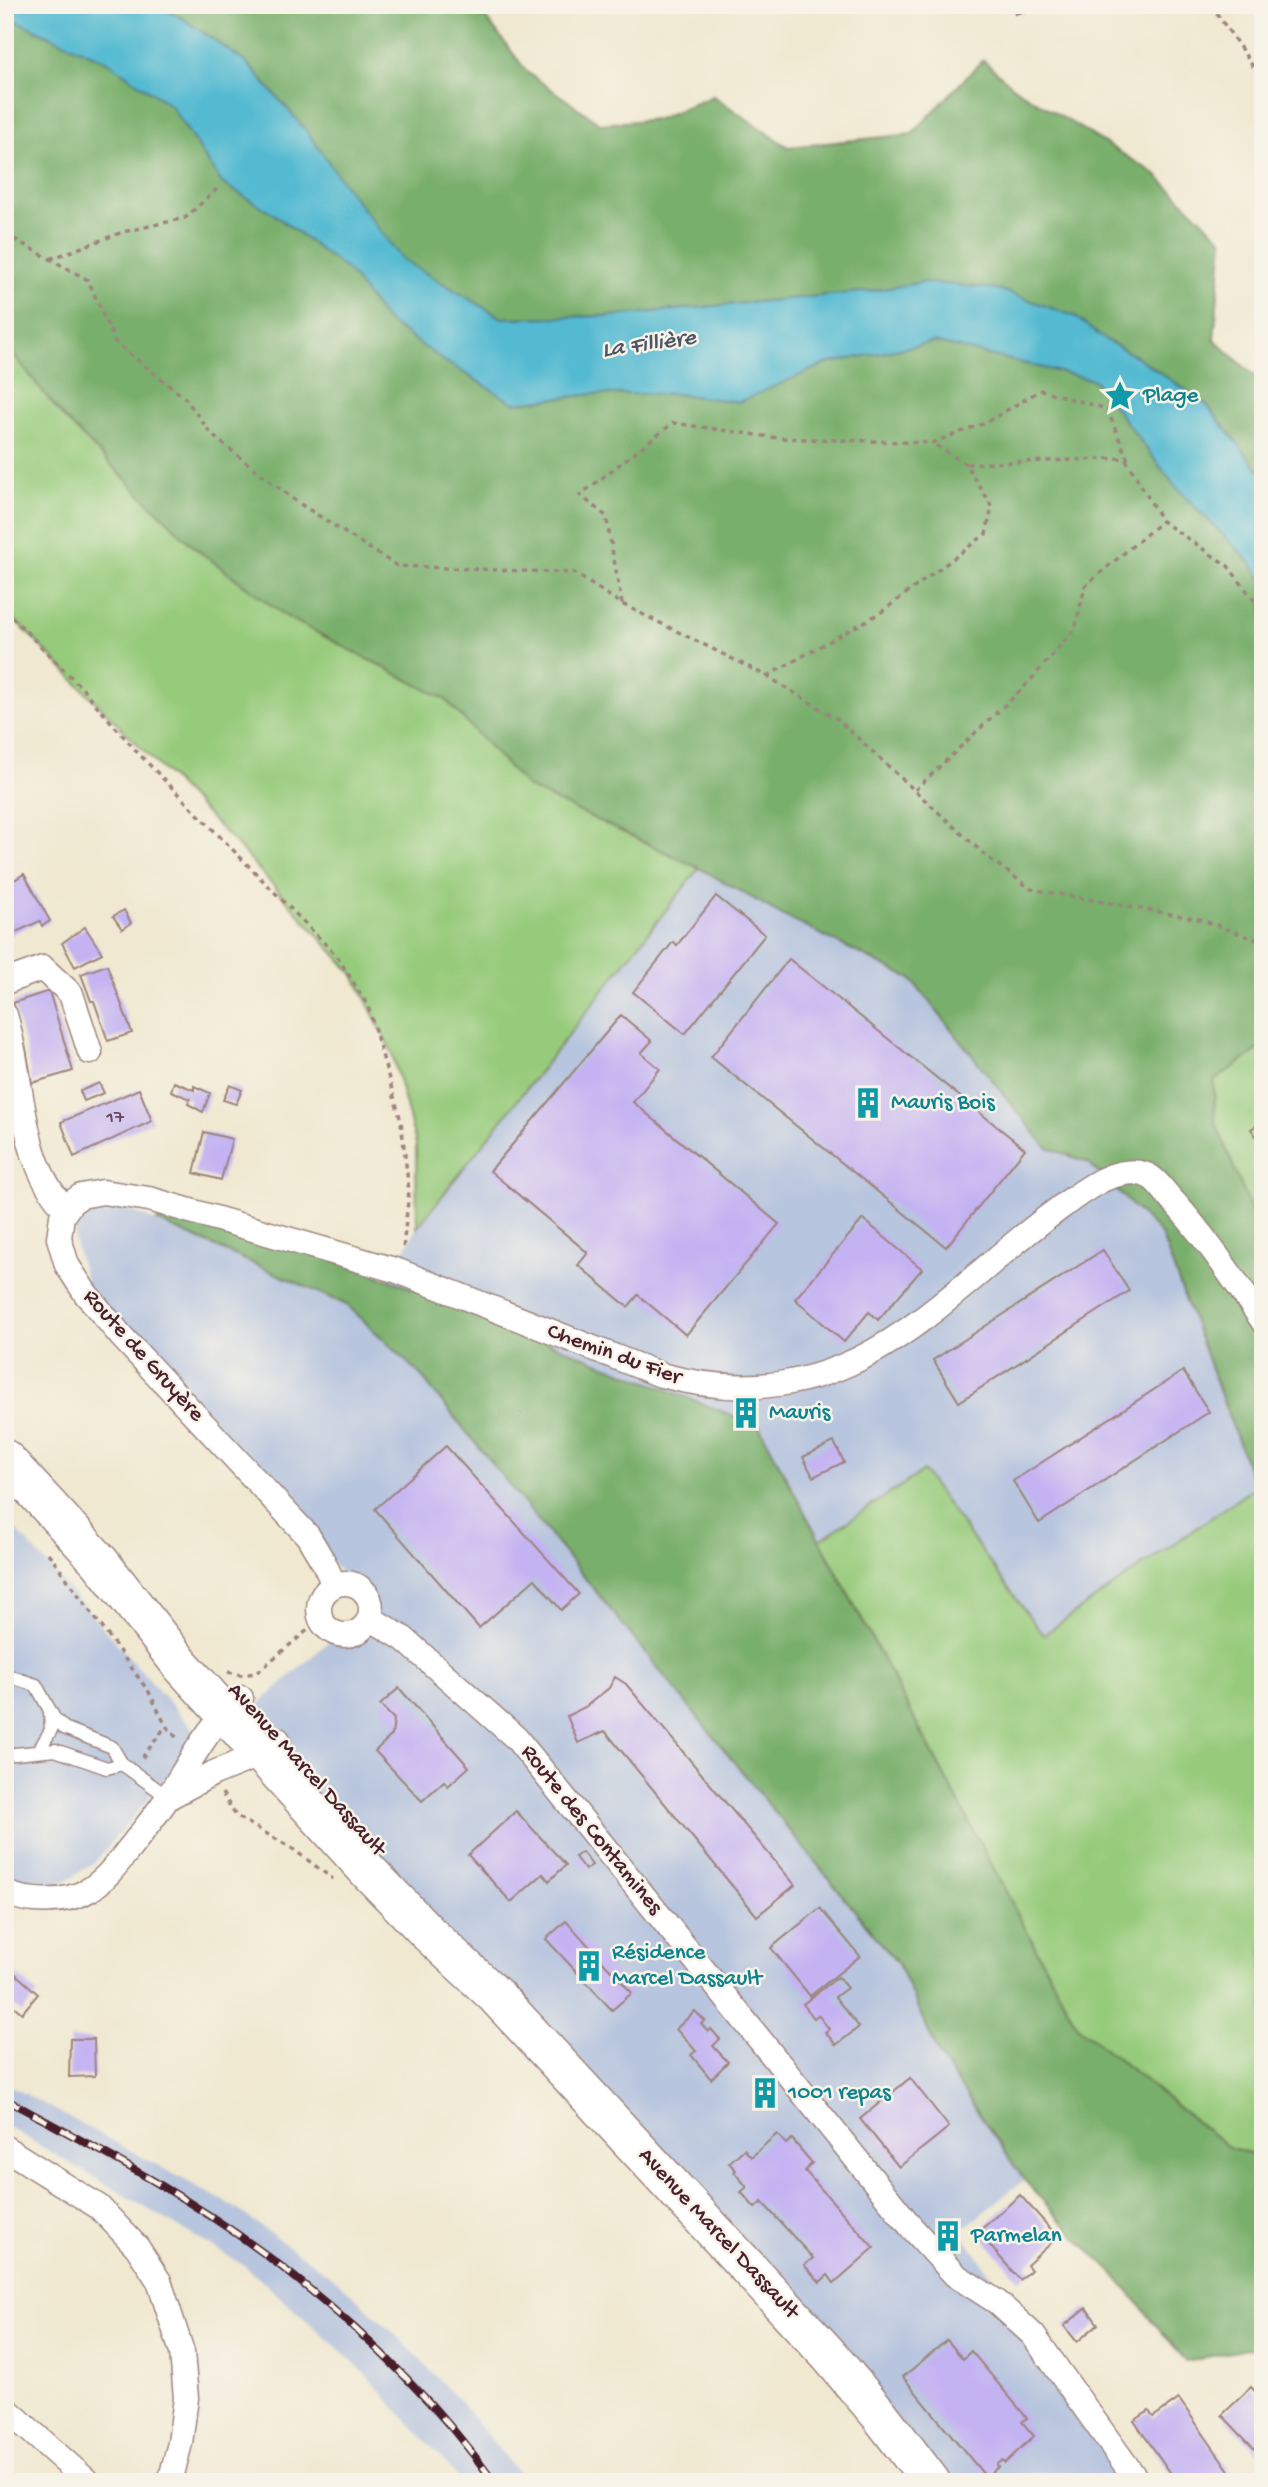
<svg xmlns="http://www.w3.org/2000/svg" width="1268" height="2487" font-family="'Gochi Hand',sans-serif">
<rect width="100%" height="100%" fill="#f7f3e8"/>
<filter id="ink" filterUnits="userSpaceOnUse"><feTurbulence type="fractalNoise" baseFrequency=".0143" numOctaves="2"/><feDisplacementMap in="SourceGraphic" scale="14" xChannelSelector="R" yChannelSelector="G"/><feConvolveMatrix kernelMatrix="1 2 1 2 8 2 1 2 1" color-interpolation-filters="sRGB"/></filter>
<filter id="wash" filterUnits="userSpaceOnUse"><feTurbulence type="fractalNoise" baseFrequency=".00686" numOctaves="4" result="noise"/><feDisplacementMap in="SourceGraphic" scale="28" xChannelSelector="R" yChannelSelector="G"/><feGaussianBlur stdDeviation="1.57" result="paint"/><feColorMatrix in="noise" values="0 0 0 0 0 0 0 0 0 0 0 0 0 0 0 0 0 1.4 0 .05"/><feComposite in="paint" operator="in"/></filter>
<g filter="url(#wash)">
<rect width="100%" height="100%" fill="#f0e8d0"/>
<!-- industrial -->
<g fill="#b7c5de">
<path d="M699,868L784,916L911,979L1046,1147L1089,1163L1161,1234L1255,1487L1043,1635L923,1471L820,1540L759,1426L388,1279L417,1228Z"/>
<path d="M94,1205H111L134,1212L347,1305L417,1371L898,1964L940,2057L1024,2180L960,2231L1135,2482H929L240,1721L370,1605L90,1295L74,1240L77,1216Z"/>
<path d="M5,1517L200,1737L96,1861L64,1882L40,1887L5,1880Z"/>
<path d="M5,2083L231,2205L340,2283L397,2336L459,2400L525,2482H460L451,2469L356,2364L245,2266L5,2125Z"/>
</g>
<!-- green -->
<g fill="#97cb7c" stroke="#707554" stroke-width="2">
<path d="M5,344L64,418L195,548L287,617L445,699L527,787L699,868L417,1228L416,1144L392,1053L354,975L236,844L5,610Z"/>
<path d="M1263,1046V1240L1215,1121L1214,1081Z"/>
<path d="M923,1471L1043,1635L1255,1487L1263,1517V2157L1228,2147L1077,2026L820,1540Z"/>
</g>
<!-- forest -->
<g fill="#79af6c" stroke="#62674c" stroke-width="2">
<path d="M157,5H476L528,73L601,124L658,119L713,96L788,147L912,134L983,60L1016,89L1154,173L1223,240L1214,339L1263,384V475L1206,404L1137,357L1104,339L923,282L872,291L611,316L502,318L403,260L345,186L306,130L247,63L182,18Z"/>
<path d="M5,16L110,63L171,106L222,183L271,212L348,271L386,320L443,360L514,403L593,394H677L739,402L825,364L934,342L1094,380L1176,487L1253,565L1263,581V1046L1214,1081L1215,1121L1263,1240V1517L1255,1487L1161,1234L1089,1163L1046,1147L911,979L784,916L699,868L527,787L445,699L287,617L195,548L64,418L5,344Z"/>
<path d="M168,1202L388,1279L759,1426L1077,2026L1228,2147L1263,2157V2346L1186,2361L1114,2274L1076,2237L1024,2180L940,2057L898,1964L417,1371L347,1305L157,1221Z"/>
</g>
<!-- water -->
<path fill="#53bad1" stroke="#4e6c7e" stroke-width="2" d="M5,5H157L182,18L247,63L306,130L345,186L403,260L502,318L611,316L872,291L923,282L998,289L1074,316L1104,339L1137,357L1206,404L1263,475V581L1253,565L1176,487L1094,380L934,342L825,364L739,402L677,394H594L514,403L443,360L386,320L348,271L271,212L222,183L171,106L110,63L5,16Z"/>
<g id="blocks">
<!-- building -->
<g fill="#c4b3f2">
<path d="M1013,5H1045V6L1015,14Z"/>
<path d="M24,874L50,921L42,926L40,921L5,937V886Z"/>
<path d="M716,896L765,935L685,1034L633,992L673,942L677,945Z"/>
<path d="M124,910L131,923L122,929L113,916Z"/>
<path d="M85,927L102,953L75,967L62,943Z"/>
<path d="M789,959L1025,1149L946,1247L711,1057Z"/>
<path d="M107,965L132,1033L108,1041L94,1001H91L81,974Z"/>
<path d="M49,991L73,1071L32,1083L26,1049L13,1003Z"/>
<path d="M621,1015L652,1041L641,1053L660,1069L633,1102L779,1224L686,1335L638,1295L628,1307L578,1265L588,1253L490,1171Z"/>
<path d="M174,1082L194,1090V1086L210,1093L203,1112L188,1104L190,1099L171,1091Z"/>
<path d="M99,1083L104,1093L84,1101L80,1091Z"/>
<path d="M230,1085L242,1090L236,1104L223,1100Z"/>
<path d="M139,1089L152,1121L74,1157L61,1122Z"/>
<path d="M1261,1122L1263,1124V1146L1251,1129Z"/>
<path d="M204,1132L232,1139L221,1180L194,1173Z"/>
<path d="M863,1219L922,1269L878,1320L869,1312L844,1342L795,1299Z"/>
<path d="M1103,1250L1129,1291L959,1402L933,1360Z"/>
<path d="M1183,1371L1209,1412L1039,1523L1013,1481Z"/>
<path d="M834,1442L844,1462L813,1477L803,1457Z"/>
<path d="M446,1446L579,1594L561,1610L535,1579L479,1628L375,1509Z"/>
<path d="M615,1677L626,1684L795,1885L757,1916L605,1731L578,1743L567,1716L585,1707L609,1688Z"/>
<path d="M399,1688L469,1767L448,1786L444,1781L422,1801L375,1751L392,1735L394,1719L380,1705Z"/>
<path d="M516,1811L566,1865L549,1881L543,1874L511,1902L468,1855Z"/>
<path d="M582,1852L592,1865L585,1870L575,1857Z"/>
<path d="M820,1908L860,1956L810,1996L771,1948Z"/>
<path d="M566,1921L632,1993L612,2010L546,1939Z"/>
<path d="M9,1968L38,1994L22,2013L5,1999V1972Z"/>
<path d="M838,1977L847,1988L835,1997L859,2027L836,2045L825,2032L829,2029L818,2015L814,2018L803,2004Z"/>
<path d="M695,2011L705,2021L701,2024L708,2032L711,2029L720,2039L713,2046L728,2062L711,2079L691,2055L696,2051L676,2029Z"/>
<path d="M70,2039H94L95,2076L69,2077Z"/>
<path d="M910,2078L949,2127L899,2167L860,2119Z"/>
<path d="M777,2134L786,2144L792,2139L812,2163L805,2171L874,2248L834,2283L828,2275L820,2282L804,2265L813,2258L762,2202L755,2208L741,2192L747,2187L734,2172L736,2170L729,2163L744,2149L751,2157Z"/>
<path d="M1020,2195L1058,2237L1027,2265L1031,2270L1020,2280L978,2232Z"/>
<path d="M1086,2308L1098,2324L1077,2342L1064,2326Z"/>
<path d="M947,2340L963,2359L971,2351L1027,2418L1022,2422L1034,2436L1005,2463L1002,2460L996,2465L998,2467L986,2477L903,2377Z"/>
<path d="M1251,2387L1260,2397L1263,2394V2453L1261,2456L1222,2415Z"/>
<path d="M1179,2399L1237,2482H1177L1134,2421L1149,2411L1153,2417Z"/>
</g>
</g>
</g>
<g filter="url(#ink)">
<use href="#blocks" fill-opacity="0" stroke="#9d847e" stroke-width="2"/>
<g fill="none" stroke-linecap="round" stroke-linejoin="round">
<defs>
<g id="lane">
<path d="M5,1675L36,1685L54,1718L64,1728L112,1747L122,1764L168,1797"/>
<path d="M39,1750L51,1730L50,1712"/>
<path d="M5,1755L55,1750L107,1768L122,1764"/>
</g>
<g id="street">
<path d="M5,982L43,968L71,994L90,1052"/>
<path d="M5,1015C24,1077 18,1162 66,1209"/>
<circle cx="345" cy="1609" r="26"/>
<path d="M334,1585L324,1563L308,1536L122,1337L86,1294L67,1265L59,1238L62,1216L72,1202L81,1196L103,1192L149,1199L398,1271L661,1375C724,1392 788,1391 848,1364C918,1334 983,1266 1045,1219C1063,1206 1082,1190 1102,1180C1117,1173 1137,1168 1152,1178C1160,1184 1167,1195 1174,1202C1207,1239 1234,1280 1263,1321"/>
<path d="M370,1618L404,1639L516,1738L912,2228L955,2275L997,2302L1033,2335L1138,2482"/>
<path d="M169,1797L214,1773L261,1754L278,1740"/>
<path d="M5,1893C30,1903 65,1904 89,1890C107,1879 120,1860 133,1844C145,1828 158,1813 168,1797C191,1761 208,1725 241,1698"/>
<path d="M5,2148L99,2207L137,2247L159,2281L182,2352L186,2398L180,2443L170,2482"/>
<path d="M5,2408L88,2482"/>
</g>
<path id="primary" d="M5,1459L100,1562L181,1665L368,1871L427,1932L495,1995L827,2353L879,2414L931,2482"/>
</defs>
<!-- lane casing -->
<use href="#lane" stroke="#9d847e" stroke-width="15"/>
<!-- street casing -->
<use href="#street" stroke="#9d847e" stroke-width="27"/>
<!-- primary casing -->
<use href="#primary" stroke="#9d847e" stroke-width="41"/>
<!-- path -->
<g stroke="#9d847e" stroke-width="3.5" stroke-dasharray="5 5" stroke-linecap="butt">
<path d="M1211,5L1263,81"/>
<path d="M5,234L88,280L115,342L185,398L212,435L294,500L397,566L574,573L622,604L767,676L837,719L986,856L1031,889L1199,919L1263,942"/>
<path d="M50,259L123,232L185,218L217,189"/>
<path d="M966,464L932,443L985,423L1041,390L1107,409L1128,460"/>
<path d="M622,604L606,516L580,495L673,423L778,438L932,443"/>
<path d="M5,610L80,686L137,752L337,956L368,1006L401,1121L409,1191L403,1249"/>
<path d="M767,676L880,613L986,534L992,507L966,464L1125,458L1162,521L1228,566L1263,612"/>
<path d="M915,790L1028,683L1075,629L1085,586L1162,521"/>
<path d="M48,1553L149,1692L166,1726L177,1738"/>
<path d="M228,1672L241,1675L256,1673L321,1619"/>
<path d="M142,1758L166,1726"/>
<path d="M222,1793L236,1816L293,1849L333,1879"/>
</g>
<!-- lane -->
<use href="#lane" stroke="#fff" stroke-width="12"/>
<!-- street -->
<use href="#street" stroke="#fff" stroke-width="24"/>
<!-- primary -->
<use href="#primary" stroke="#fff" stroke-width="38"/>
<defs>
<path id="rail" d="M5,2099C98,2149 194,2199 278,2264C358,2326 434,2399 494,2482"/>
</defs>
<!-- rail casing -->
<use href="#rail" stroke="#4a1f2b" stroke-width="8"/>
<!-- rail -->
<use href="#rail" stroke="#f7f3e8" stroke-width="5" stroke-dasharray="16" stroke-linecap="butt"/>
</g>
</g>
<!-- icons -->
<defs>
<symbol id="sight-bare" viewBox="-9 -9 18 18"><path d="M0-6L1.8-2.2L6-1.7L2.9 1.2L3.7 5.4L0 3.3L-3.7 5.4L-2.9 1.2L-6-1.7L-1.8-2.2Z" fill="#0f9aa8" stroke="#f7f3e8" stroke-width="2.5" paint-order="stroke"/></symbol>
<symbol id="building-bare" viewBox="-9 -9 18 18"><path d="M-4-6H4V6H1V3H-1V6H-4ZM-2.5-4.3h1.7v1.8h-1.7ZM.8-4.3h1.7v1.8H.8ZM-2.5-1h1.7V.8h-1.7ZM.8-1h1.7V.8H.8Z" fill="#0f9aa8" stroke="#f7f3e8" stroke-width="2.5" paint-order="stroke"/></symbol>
</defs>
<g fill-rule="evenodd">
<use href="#sight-bare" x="1098" y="374" width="44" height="44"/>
<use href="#building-bare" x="846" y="1081" width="44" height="44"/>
<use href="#building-bare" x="724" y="1391" width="44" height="44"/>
<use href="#building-bare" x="567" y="1944" width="44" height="44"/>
<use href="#building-bare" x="743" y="2071" width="44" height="44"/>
<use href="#building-bare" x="926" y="2214" width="44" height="44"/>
</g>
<g text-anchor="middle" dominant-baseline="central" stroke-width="5" stroke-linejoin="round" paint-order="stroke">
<!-- number labels -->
<g font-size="19" fill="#68445d">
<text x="115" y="1118">17</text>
</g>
<!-- culture labels -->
<g font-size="23" fill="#0d838f" stroke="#f7f3e8" text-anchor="start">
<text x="1143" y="396">Plage</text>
<text x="891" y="1103">Mauris Bois</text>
<text x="769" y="1413">Mauris</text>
<text x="612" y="1953">Résidence<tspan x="612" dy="26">Marcel Dassault</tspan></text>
<text x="788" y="2093">1001 repas</text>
<text x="971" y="2236">Parmelan</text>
</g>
<!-- street labels -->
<g font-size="23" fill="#4a1f2b" stroke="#f7f3e8">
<text transform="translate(614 1355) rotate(20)">Chemin du Fier</text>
<text transform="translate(143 1356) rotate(48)">Route de Gruyère</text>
<text transform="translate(306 1770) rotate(48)">Avenue Marcel Dassault</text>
<text transform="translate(591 1830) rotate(51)">Route des Contamines</text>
<text transform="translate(718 2234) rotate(47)">Avenue Marcel Dassault</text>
</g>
<!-- water labels -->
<g font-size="24" font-style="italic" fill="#4d5565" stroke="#f7f3e8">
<text transform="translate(649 345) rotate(-8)">La Fillière</text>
</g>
</g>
<!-- margin -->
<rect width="1268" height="2487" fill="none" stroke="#f7f3e8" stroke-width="28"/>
</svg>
